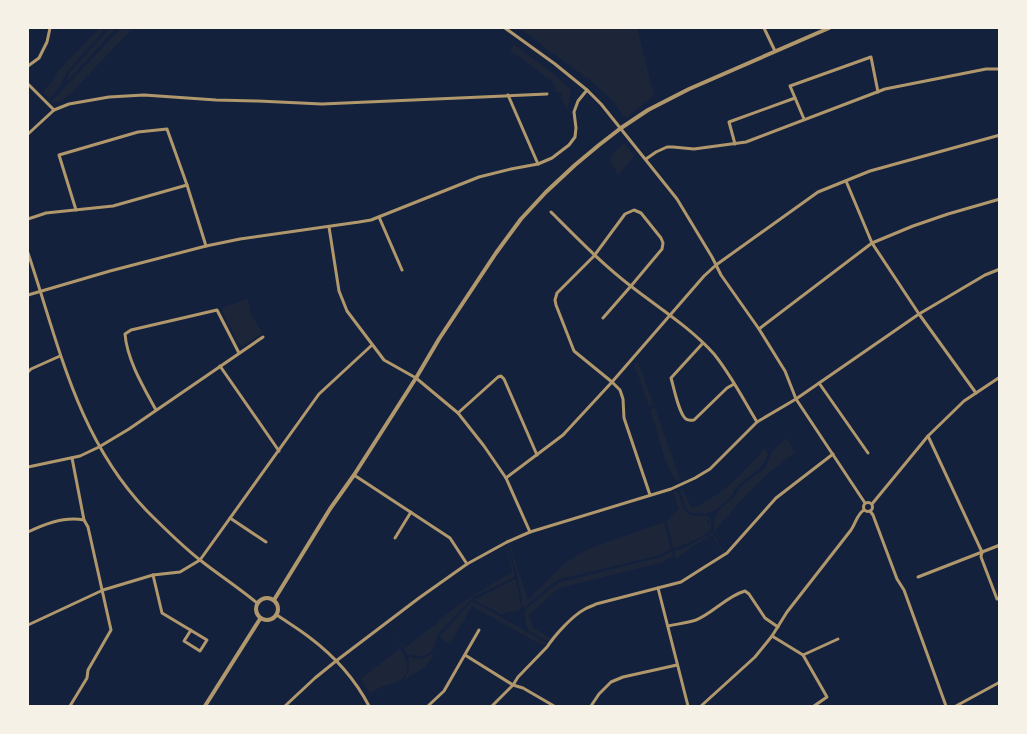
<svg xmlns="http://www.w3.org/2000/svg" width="1027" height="734" font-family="Poppins,sans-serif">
<rect width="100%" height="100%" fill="#14213d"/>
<!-- green -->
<g fill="#1d2539">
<path d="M100,28H106L67,72L59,88L49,99L43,92L55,78L58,71Z"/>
<path d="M110,28H116L67,81L69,73Z"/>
<path d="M121,28H133L70,94C64,99 59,104 51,102Z"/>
<path d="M518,28H637L654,95L626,118L611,99L590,80L542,46V44Z"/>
<path d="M514,45L549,70L571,90L567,110L560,95H562V92H556L554,83L511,51V49Z"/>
<path d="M625,144L634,156L620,173L617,175L615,169L610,163C610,153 617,151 623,144Z"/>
<path d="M248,299L251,315L263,333L242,346L238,343L222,311L224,307Z"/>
<path d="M634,363H638L654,406L653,405H650L649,406L648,404Z"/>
<path d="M655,408L680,479L677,481C663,464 660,435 651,414V409Z"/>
<path d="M786,438L795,452L764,477L746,495L715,530L726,549L714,531V521L716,514L721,508L734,497L742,485L764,469L768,462L771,453Z"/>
<path d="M765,448L768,454C763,472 746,475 736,489H734L733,491L734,492L730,498L714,511L703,514L702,512H700V514L692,513L686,509L680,490L682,489L692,508C722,496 744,472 765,448Z"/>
<path d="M677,491C682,501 682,515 695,516C700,516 704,516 708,516L711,519L707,520L708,523L710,522V520H711C711,523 712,526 711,529C707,535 681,547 673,548L667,521L679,509L673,492Z"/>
<path d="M664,522L671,549L660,555L560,579L553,583L525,607L523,606L516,570L509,546L510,545L528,600L566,562L588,549Z"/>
<path d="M712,533L713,534L725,553L723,554L722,553L723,552L712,535L691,547L676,559L674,551L686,547Z"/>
<path d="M506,547H507L515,575L514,577L473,597L439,633C436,638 436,644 433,649C428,659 415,656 407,654L404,649L390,632L405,648L440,621L439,620L461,603L512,572Z"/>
<path d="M671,552H672L673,557L667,558L664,562L559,588L529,615L533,628L550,638V640L547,641L528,630L524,614L525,610L551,588L561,582L657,558Z"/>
<path d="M515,579L516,580L521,606L520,610L501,614L474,600Z"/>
<path d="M471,602H475L546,643L545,645L538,643L472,606L450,644L439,637Z"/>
<path d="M386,632C396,644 420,667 399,681C395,684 389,684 384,686C379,688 375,690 370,693L361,679L399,649Z"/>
<path d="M433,653C430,667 415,673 404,680C409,672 410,666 408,657C417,659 425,660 433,653Z"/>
</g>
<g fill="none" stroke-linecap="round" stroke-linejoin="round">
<!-- minor -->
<g stroke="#b1986c" stroke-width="3">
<path d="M505,28L555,64L587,90L601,104L677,199L712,257L721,275L759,329L785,371L796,399L865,503"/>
<path d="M764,28L775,51"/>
<path d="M28,66L39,58L47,42L50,28"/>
<path d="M28,84L54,110"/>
<path d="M508,95L538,164"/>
<path d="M804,119L790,86L871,57L878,92"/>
<path d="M28,134L54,110L69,104L109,97L144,95L216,100L258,101L322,104L547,94"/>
<path d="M735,144L729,122L795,98"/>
<path d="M646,159L656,152L667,147H673L694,149L746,142L885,89L986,69H1000"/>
<path d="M846,181L872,243L919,314L976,393"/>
<path d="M76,210L59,155L138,132L167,129L187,185"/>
<path d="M551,212C577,238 602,264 632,287C659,308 691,328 714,354C731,375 743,399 757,422"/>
<path d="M379,217L402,270"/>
<path d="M28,219L46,213L113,206L187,185L206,246"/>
<path d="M329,227L339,291L347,311L384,360L416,378L458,413L484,446L506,478L530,532"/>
<path d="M28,253C59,345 77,438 147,511C164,528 181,545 200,560C219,575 239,588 257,603"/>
<path d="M28,295L110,271L206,246L240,239L359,222L371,220L479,177L511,169L538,164L552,158L569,145L575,137L576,128L574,112L578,101L587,90"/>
<path d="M603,318L631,286L662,249L663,243L661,238L641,213L634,210L625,214L594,256L557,293L555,300L556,305L574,351L612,382L620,390L623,399L624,418L650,495"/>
<path d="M759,329L872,243L913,226L948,214L1000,199"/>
<path d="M703,343L671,378C674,388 679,414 686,419C689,421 691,420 694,420L727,388L734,384"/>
<path d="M220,366L279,451"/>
<path d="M28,372L31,369L60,356"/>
<path d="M819,383L868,453"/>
<path d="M156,410C144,388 127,360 125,334L131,330L217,310L239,353"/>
<path d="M458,413L498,377L501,376L504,379L537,455"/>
<path d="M928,436L982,552L981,557L997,599"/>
<path d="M72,458L84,520"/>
<path d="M28,467L80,456L99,447L129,429L263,337"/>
<path d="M354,475L450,538L467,564"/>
<path d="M506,478L563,435L612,382L704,276L716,265L818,192L870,171L1000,135"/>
<circle cx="868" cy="507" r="4.5"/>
<path d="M872,504L928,436L964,401L1000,377"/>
<path d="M870,511L873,515L897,579L904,590L946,706"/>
<path d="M230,518L266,542"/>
<path d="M28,532C44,524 66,516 84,520L88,527L111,630L88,670L87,678L70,706"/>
<path d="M395,538L411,512"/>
<path d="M153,575L162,613L207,640L200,651L184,641L191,630"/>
<path d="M918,577L1000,545"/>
<path d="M658,588L688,706"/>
<path d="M277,615C287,622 299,629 309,637C333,655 355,679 369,706"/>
<path d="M28,625L103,590L153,575L180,572L200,560L319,394L372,345"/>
<path d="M668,626C677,624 687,623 696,620C713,613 727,596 745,591L749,594L765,618L778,627"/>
<path d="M772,636L803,655L827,697L814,706"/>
<path d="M465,655L513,685L523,688L554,706"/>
<path d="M803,655L838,639"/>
<path d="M285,706L315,678L336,661L419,598L467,564L507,542L530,532L671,489L695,478L710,469L757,422L796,399L919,314L985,275L1000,269"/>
<path d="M428,706L444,691L479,630"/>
<path d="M492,706L513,685L518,677L547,647C555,635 572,616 585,609C588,607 593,606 596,604L681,582L703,568L727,553L776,498L833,454"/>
<path d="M591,706L599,694L611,682L623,677L677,665"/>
<path d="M701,706L755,657L772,636L787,612L851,530C856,523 857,514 864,510"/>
<path d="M956,706L1000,682"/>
</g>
<!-- tertiary -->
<g stroke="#b1986c" stroke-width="4">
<circle cx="267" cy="609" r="11"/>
<path d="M274,600L330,509L354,475L416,378L439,339L496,253L521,219L546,192L575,165L599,145L621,128L648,110L689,89L829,28"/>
<path d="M205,706L260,619"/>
</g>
</g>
<!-- border -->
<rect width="1027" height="734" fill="none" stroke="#f6f1e7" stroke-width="58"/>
</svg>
